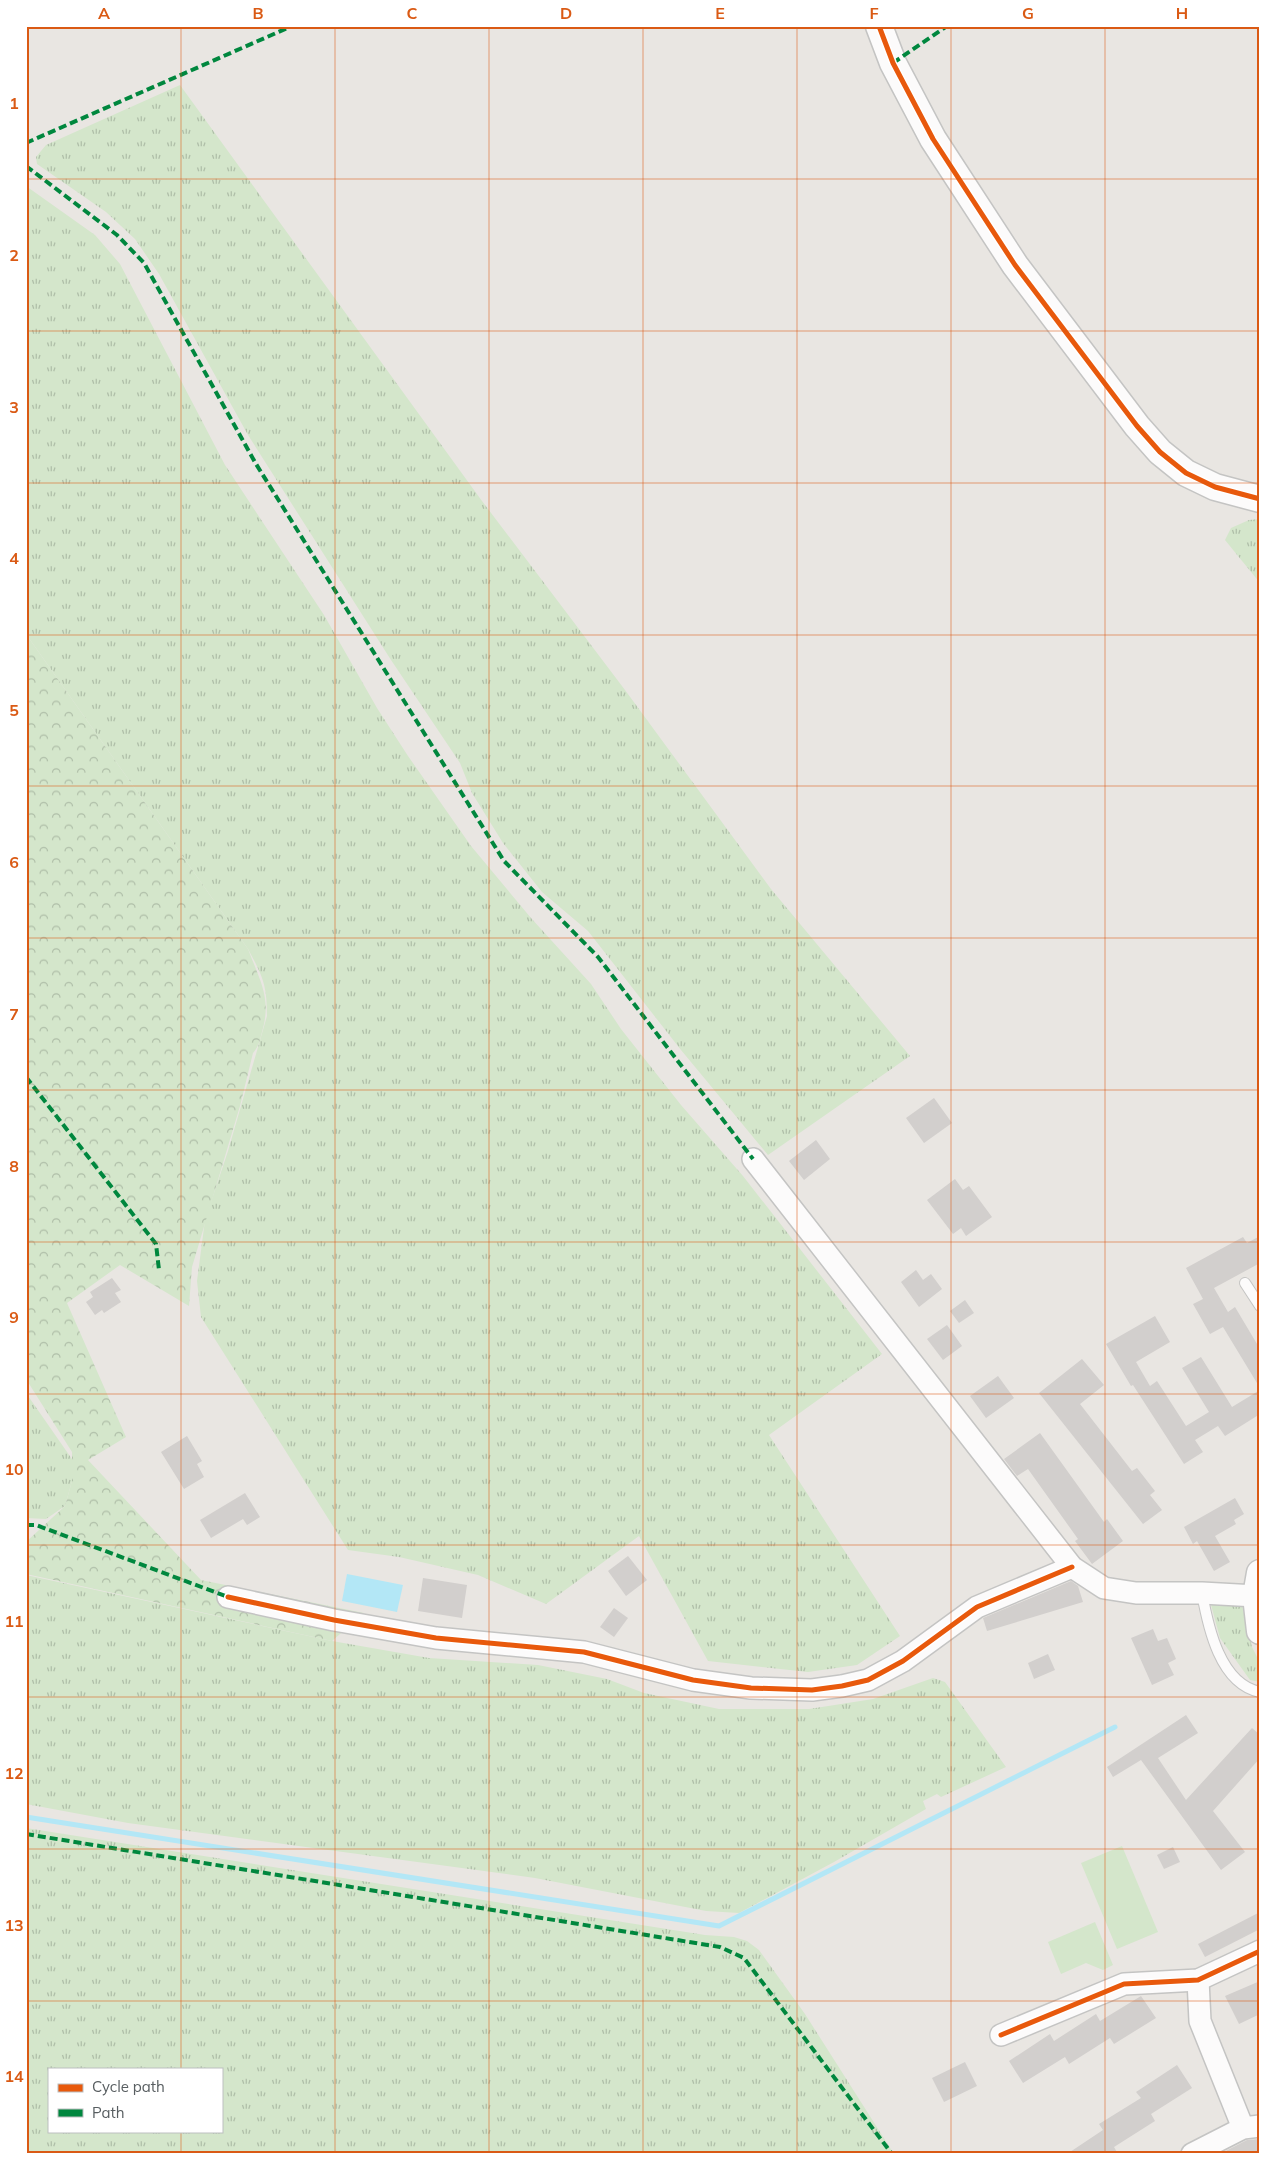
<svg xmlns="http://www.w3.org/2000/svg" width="1286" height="2180" font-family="Mulish,sans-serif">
<defs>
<pattern id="grass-tufts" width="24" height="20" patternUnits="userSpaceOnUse" patternTransform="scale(1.25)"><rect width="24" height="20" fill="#d4e6cb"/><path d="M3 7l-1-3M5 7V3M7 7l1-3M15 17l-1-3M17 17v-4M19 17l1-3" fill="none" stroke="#afbea8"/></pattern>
<pattern id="forest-crowns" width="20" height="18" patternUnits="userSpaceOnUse" patternTransform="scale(1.25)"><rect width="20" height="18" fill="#d4e6cb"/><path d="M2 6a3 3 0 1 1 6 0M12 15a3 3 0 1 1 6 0" fill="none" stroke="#afbea8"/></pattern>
</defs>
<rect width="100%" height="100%" fill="#e9e6e2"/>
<!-- grass -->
<g fill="url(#grass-tufts)" fill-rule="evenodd">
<path d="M180,85L482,501L625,690L771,889L910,1056L768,1155L681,1050L588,931L542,892L503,843L472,793L460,763L391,660L248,435L159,274L135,239L106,212L37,164L36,157L46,145Z"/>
<path d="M26,186L95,235L120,264L225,465L324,615L377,708L408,756L471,846L531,918L591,984L621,1029L681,1105L743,1176L882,1354L769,1435L900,1636L857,1665L808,1672L708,1661L639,1536L546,1604L478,1575L399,1557L348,1550L201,1317L197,1281L205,1220L228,1151L267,1016C267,985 263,977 248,949L26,634Z"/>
<path d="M1260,519V583L1225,540L1231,528L1249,520Z"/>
<path d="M26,1393L74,1462L72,1481L65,1506L46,1519L26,1518Z"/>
<path d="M26,1575L332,1641L429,1658L538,1665L607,1679L644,1693L719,1709H809L873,1699L933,1678L945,1682L1006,1767L941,1797L937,1794L923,1801L926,1809L834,1862L739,1913L706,1911L535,1878L128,1823L26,1804Z"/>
<path d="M1210,1601L1242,1605L1252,1647L1260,1663V1682L1250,1680L1220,1638Z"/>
<path d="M26,1828L705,1935L734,1937L747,1941L759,1950L805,2014L894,2154H26ZM49,2069H221V2131H49Z"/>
</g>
<!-- forest -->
<path fill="url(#forest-crowns)" d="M26,634L248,949C260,981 272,998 262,1032C260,1040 259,1046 253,1053L240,1106L192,1267L189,1306L120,1265L67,1303L126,1437L88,1460L201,1580L364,1613L332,1641L26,1574V1542L65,1506L72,1481V1452L26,1379Z"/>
<!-- park -->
<g fill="#d4e6cb">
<path d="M1122,1846L1158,1932L1117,1949L1081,1863Z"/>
<path d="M1095,1922L1113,1965L1103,1970L1086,1963L1061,1974L1048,1942Z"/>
</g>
<!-- water -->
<path fill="#b3e7f6" d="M347,1574L403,1585L397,1612L342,1601Z"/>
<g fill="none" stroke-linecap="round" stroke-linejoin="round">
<!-- stream -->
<path stroke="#b3e7f6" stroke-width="5" d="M26,1817L719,1926L1115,1727"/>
</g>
<!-- building -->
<g fill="#d2cfcd">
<path d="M934,1098L952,1123L924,1143L906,1118Z"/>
<path d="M816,1140L830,1159L804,1180L789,1161Z"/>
<path d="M955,1179L963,1190L969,1186L992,1217L966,1236L961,1228L953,1234L927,1200Z"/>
<path d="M1260,1236V1263L1214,1288L1228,1312L1235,1307L1260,1349V1388L1223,1327L1210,1334L1193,1304L1203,1299L1186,1268L1243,1237L1247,1243Z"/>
<path d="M916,1270L923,1280L931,1274L942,1289L919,1307L901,1282Z"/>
<path d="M112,1278L121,1290L115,1293L121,1302L104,1313L102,1310L95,1315L86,1302L93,1297L90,1292Z"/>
<path d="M965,1300L974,1313L959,1323L950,1311Z"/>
<path d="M1155,1316L1170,1342L1136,1362L1150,1386L1157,1381L1186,1426L1209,1412L1182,1368L1201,1357L1232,1407L1260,1390V1414L1225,1436L1218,1426L1195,1440L1203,1452L1184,1464L1133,1385L1131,1386L1106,1344Z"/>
<path d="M947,1325L962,1346L943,1360L927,1339Z"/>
<path d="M1082,1359L1104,1385L1080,1404L1132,1471L1137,1468L1155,1491L1150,1495L1162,1510L1143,1524L1039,1393Z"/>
<path d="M998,1376L1014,1398L986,1418L970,1396Z"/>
<path d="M1040,1433L1104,1522L1107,1519L1123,1541L1092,1564L1075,1541L1078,1539L1028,1469L1017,1476L1004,1459Z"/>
<path d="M187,1436L202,1461L197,1464L204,1477L184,1489L161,1452Z"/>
<path d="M245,1493L260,1517L247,1525L243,1519L211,1538L200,1520Z"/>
<path d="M1235,1498L1244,1514L1234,1520L1236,1524L1215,1536L1230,1562L1214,1571L1197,1541L1193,1544L1184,1527Z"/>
<path d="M628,1556L647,1580L626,1596L608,1571Z"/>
<path d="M423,1578L467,1585L462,1618L418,1611Z"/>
<path d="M1071,1581L1078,1586L1083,1602L987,1631L983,1618Z"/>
<path d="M614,1608L628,1618L614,1637L600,1627Z"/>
<path d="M1153,1629L1158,1641L1167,1638L1176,1659L1168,1663L1174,1675L1152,1685L1131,1638Z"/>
<path d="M1048,1654L1055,1670L1034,1679L1028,1663Z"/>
<path d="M1186,1715L1198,1733L1158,1758L1186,1800L1252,1728L1260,1735V1758L1213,1811L1245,1852L1221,1870L1141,1760L1113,1777L1107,1767Z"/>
<path d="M1173,1847L1180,1862L1164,1869L1157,1855Z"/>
<path d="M1260,1912V1929L1205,1957L1198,1944Z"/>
<path d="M1260,1981V2014L1239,2024L1225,1996Z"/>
<path d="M1141,1996L1156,2018L1114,2044L1110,2038L1069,2064L1065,2057L1023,2083L1009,2061L1050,2034L1054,2041L1096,2014L1100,2021Z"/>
<path d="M965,2062L977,2086L944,2102L932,2078Z"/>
<path d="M1177,2065L1192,2088L1151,2114L1155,2121L1114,2147L1118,2154H1067L1103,2130L1099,2124L1141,2098L1136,2092Z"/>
<path d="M1260,2139V2154H1220L1247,2140Z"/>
</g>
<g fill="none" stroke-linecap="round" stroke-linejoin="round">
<defs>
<g id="service">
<path d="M1245,1283L1260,1306"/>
<path d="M1202,1593C1208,1627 1220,1684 1260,1692"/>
</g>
<g id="minor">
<path d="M753,1159L1072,1567L1104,1588L1136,1593H1202L1256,1596"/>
<path d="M228,1597L334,1620L436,1638L584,1652L693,1680L751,1688L812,1690L842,1686L868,1680L903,1661L977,1607L1072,1567"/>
<path d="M1198,1980L1200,2021L1243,2128"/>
<path d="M1001,2035L1124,1984L1198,1980L1260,1951"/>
<path d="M1192,2154L1243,2128L1260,2126"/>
</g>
<g id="tertiary">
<path d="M879,26L893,63L933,139L1015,265L1137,426L1160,452L1186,473L1215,487L1260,499"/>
<path d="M1260,1573L1256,1596L1260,1631"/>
</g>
</defs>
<!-- service casing -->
<use href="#service" stroke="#c4c4c3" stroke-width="12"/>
<!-- minor casing -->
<use href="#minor" stroke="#c4c4c3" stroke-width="24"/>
<!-- tertiary casing -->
<use href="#tertiary" stroke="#c4c4c3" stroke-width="29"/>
<!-- service -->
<use href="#service" stroke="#fcfbfb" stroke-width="10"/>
<!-- minor -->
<use href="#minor" stroke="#fcfbfb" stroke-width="21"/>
<!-- tertiary -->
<use href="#tertiary" stroke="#fcfbfb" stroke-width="26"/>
<!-- quiet -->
<g stroke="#00873e" stroke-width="4" stroke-dasharray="8 4" stroke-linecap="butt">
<path d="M893,63L947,26"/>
<path d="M26,143L292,26"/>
<path d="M26,166L117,235L144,263L256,464L504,861L598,957L753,1159"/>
<path d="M26,1077L156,1244L159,1270"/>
<path d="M26,1525H36L228,1597"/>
<path d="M26,1834L720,1947L744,1958L892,2154"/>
</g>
<defs>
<g id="cycleway">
<path d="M879,26L893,63L933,139L1015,265L1137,426L1160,452L1186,473L1215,487L1260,499"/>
<path d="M228,1597L334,1620L436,1638L584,1652L693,1680L751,1688L812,1690L842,1686L868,1680L903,1661L977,1607L1072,1567"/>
<path d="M1001,2035L1124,1984L1198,1980L1260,1951"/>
</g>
</defs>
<!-- cycleway casing -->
<use href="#cycleway" stroke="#fff" stroke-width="8"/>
<!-- cycleway -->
<use href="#cycleway" stroke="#e8590c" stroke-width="5"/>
</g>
<!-- grid -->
<path fill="none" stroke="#da5a14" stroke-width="1" stroke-opacity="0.55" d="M181,26V2069M335,26V2154M489,26V2154M643,26V2154M797,26V2154M951,26V2154M1105,26V2154M26,179H1260M26,331H1260M26,483H1260M26,635H1260M26,786H1260M26,938H1260M26,1090H1260M26,1242H1260M26,1394H1260M26,1545H1260M26,1697H1260M26,1849H1260M26,2001H1260M181,2131V2154"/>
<!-- border -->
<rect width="1286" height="2180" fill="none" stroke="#ffffff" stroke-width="55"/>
<!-- legend -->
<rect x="48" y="2068" width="175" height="65" fill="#ffffff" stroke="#bcbfc0"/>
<rect x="58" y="2084" width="25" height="8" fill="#e8590c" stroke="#bcbfc0"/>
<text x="92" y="2092" font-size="15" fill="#585e61">Cycle path</text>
<rect x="58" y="2109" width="25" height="8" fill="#00873e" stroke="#bcbfc0"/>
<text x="92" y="2118" font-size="15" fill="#585e61">Path</text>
<rect x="28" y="28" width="1230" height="2124" fill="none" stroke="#da5a14" stroke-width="2"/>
<g font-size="16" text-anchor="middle" font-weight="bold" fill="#da5a14">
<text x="104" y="19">A</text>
<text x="258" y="19">B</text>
<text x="412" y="19">C</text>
<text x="566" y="19">D</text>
<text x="720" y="19">E</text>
<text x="874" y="19">F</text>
<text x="1028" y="19">G</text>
<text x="1182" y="19">H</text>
<text x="14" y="109">1</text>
<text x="14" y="261">2</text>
<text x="14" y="413">3</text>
<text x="14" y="564">4</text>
<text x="14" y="716">5</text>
<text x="14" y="868">6</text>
<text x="14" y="1020">7</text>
<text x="14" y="1172">8</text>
<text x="14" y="1323">9</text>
<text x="14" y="1475">10</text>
<text x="14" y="1627">11</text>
<text x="14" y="1779">12</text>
<text x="14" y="1931">13</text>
<text x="14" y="2082">14</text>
</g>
</svg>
